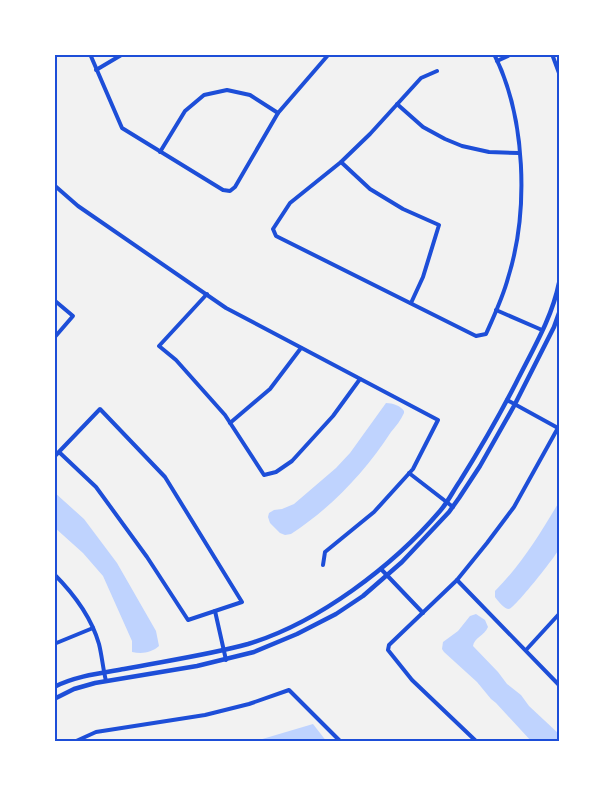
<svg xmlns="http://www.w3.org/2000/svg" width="613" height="796" font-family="Ubuntu,sans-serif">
<rect width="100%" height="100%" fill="#f2f2f2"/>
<!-- water -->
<g fill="#bfd3fe">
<path d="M386,403C393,403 401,406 404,411V413C401,420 396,426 391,432C365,472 331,508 291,534L285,535L280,533L270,523L268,517L269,513L274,510L282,509L294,504L336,468L350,453Z"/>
<path d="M54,492L84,519L117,563L156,631L159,646C151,653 142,654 132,652V641L103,576L83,553L54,527Z"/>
<path d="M559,502C559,511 561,542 559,549C556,556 514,609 509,609C504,609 498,601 495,597V591C521,565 540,534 559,502Z"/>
<path d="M476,614L485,620L488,627C485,635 474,638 473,646L498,672L507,684L521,695L529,706L559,734V742H532L496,703L491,699L477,682L444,652L442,649L443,642L458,631L470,616Z"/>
<path d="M313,724L327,742H253L259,740Z"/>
</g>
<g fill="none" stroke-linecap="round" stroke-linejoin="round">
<!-- minor -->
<g stroke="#1d4ed8" stroke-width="4">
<path d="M90,54L122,128L223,190L230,191L235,187L278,113L329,54"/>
<path d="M552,54L559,73"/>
<path d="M497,61L512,54"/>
<path d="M96,70L123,54"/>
<path d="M437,71L421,78L370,134L341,162L290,203L273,229L276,236L476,336L486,334C494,316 503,297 508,278C529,211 526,117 494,54"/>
<path d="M397,104L423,127L445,139L462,146L489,152L519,153"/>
<path d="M160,152L185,111L204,95L227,90L250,95L278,113"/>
<path d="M341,162L370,189L403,209L439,225L423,277L411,303"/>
<path d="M54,185L78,206L226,308L438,420L413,469L374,512L325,552L323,565"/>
<path d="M207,294L159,346L176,360L225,415L264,475L276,472L292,461L333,416L360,379"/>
<path d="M54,300L73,316L54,338"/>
<path d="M496,310L542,330"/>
<path d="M507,400L558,428"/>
<path d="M230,423L270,389L301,348"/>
<path d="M54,457L100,409L165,477L242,602L188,620L147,557L96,487L59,452"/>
<path d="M409,473L453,507"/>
<path d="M381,569L423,613"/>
<path d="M54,574C74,594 91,616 99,644C102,656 103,669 106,681"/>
<path d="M457,580L559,685"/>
<path d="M215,611L226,660"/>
<path d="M54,644L93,628"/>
<path d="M526,650L559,614"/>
<path d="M74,742L96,732L205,715L249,704L289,690L341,742"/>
<path d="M477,742L412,680L388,650L389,645L457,580L487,543L514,507L559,426"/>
</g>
<!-- tertiary -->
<g stroke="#1d4ed8" stroke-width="4.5">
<path d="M54,687C75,676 101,673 124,669C165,661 208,655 248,644C318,623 393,566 440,511C448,502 453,491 460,481C480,449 499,416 516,383C532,351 552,318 559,283"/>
<path d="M54,699L74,689L95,683L197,666L254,652L297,634L336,614L363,596L402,562L449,512L459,498L480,466L514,406L554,327L559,313"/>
</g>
</g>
<!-- border -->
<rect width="613" height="796" fill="none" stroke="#ffffff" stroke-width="111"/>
<rect x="56" y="56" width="502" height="684" fill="none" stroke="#1d4ed8" stroke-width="2"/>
</svg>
